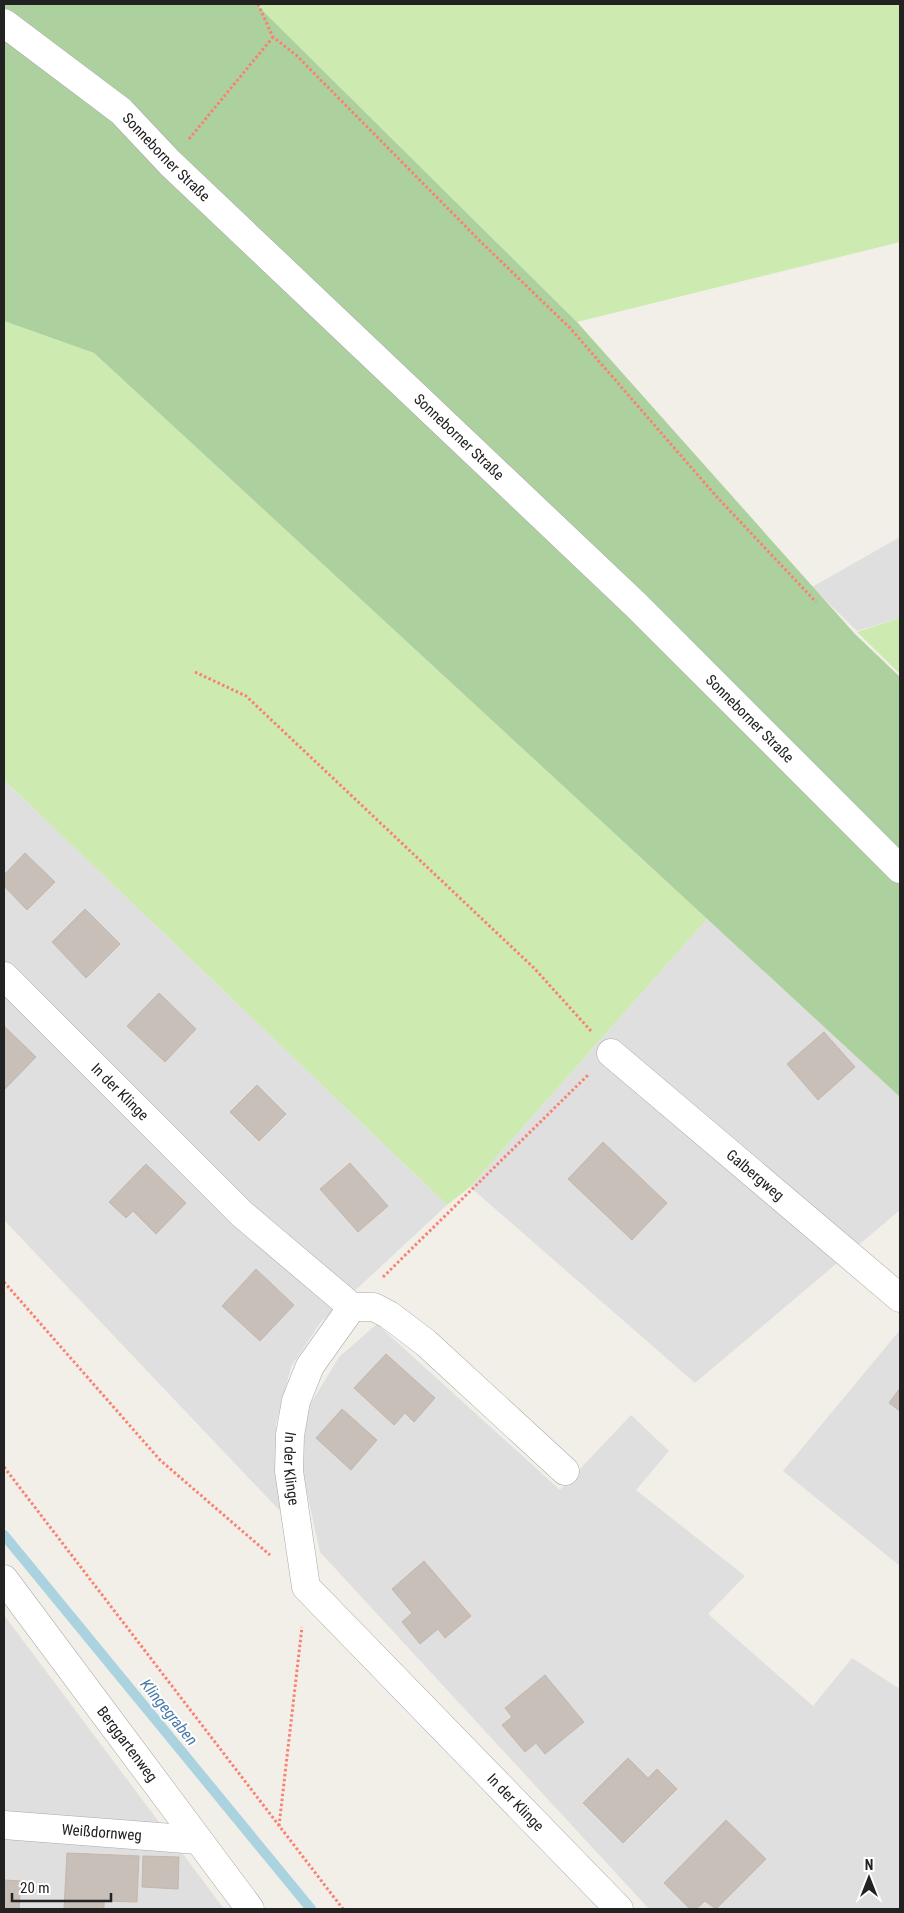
<svg xmlns="http://www.w3.org/2000/svg" width="904" height="1913" font-family="'Roboto Condensed',sans-serif">
<rect width="100%" height="100%" fill="#f2efe9"/>
<!-- residential -->
<g fill="#e0dfdf">
<path d="M900,537V618L857,631L812,587Z"/>
<path d="M4,780L447,1205L320,1323L291,1367L276,1424L280,1511L4,1220Z"/>
<path d="M707,919L900,1097V1210L695,1383L470,1187Z"/>
<path d="M377,1324L560,1490L631,1415L669,1451L636,1490L745,1576L708,1614L813,1706L852,1658L900,1689V1909H649L320,1552L301,1465L308,1408L339,1357Z"/>
<path d="M900,1330V1566L783,1471Z"/>
<path d="M4,1615L224,1909H4Z"/>
</g>
<!-- grass -->
<g fill="#cdebb0">
<path d="M256,4H900V242L577,322Z"/>
<path d="M4,321L94,353L707,919L470,1187L447,1205L4,780Z"/>
<path d="M900,618V674L857,632Z"/>
</g>
<!-- forest -->
<path fill="#add19e" d="M4,4H256L577,322L855,634L900,677V1097L94,353L4,321Z"/>
<g fill="none" stroke-linecap="round" stroke-linejoin="round">
<!-- stream -->
<path stroke="#aad3df" stroke-width="10" d="M4,1535L311,1909"/>
</g>
<!-- building -->
<g fill="#c7bfb8" stroke="#c4b6ab">
<path d="M25,853L55,882L27,910L4,886V875Z"/>
<path d="M85,909L120,944L86,978L52,942Z"/>
<path d="M159,993L196,1029L165,1062L127,1026Z"/>
<path d="M4,1026L36,1057L4,1090Z"/>
<path d="M824,1032L855,1067L818,1100L787,1064Z"/>
<path d="M257,1085L286,1114L259,1141L230,1112Z"/>
<path d="M603,1142L667,1203L632,1240L568,1179Z"/>
<path d="M350,1163L388,1206L358,1232L320,1189Z"/>
<path d="M146,1164L186,1203L156,1234L133,1211L126,1218L109,1202Z"/>
<path d="M256,1269L294,1305L260,1341L222,1306Z"/>
<path d="M386,1354L435,1398L414,1422L405,1413L394,1425L354,1388Z"/>
<path d="M900,1388V1411L889,1403Z"/>
<path d="M342,1409L377,1440L351,1470L316,1438Z"/>
<path d="M424,1561L471,1616L445,1638L438,1629L420,1644L402,1622L412,1613L392,1589Z"/>
<path d="M545,1675L584,1722L545,1754L536,1743L525,1752L502,1725L512,1717L505,1708Z"/>
<path d="M628,1758L648,1778L657,1769L677,1789L623,1843L583,1803Z"/>
<path d="M726,1820L766,1859L716,1909L705,1901L696,1909H690L664,1883Z"/>
<path d="M67,1853L139,1856L137,1902L104,1901V1909H64Z"/>
<path d="M143,1856L179,1857L178,1889L142,1887Z"/>
<path d="M4,1880L21,1881L19,1909H4Z"/>
</g>
<g fill="none" stroke-linecap="round" stroke-linejoin="round">
<defs>
<g id="minor">
<path id="s1" d="M4,23L121,111L170,163L636,605L900,869"/>
<path id="s2" d="M4,976L242,1214L352,1307L310,1366L296,1401L290,1435L289,1471L306,1587L619,1909"/>
<path id="s3" d="M611,1053L900,1298"/>
<path d="M352,1307H374L389,1315L426,1343L565,1471"/>
<path id="s4" d="M4,1579L250,1909"/>
<path id="s5" d="M4,1825L198,1840"/>
</g>
</defs>
<!-- minor casing -->
<use href="#minor" stroke="#a9a9a9" stroke-width="29"/>
<!-- path -->
<g stroke="#fa8072" stroke-width="3" stroke-dasharray="2.5 2.5" stroke-linecap="butt">
<path d="M258,4L273,37L296,55L483,244L570,328L716,496L816,602"/>
<path d="M189,139L273,37"/>
<path d="M195,672L246,696L534,968L591,1031"/>
<path d="M383,1277L588,1075"/>
<path d="M4,1282L160,1460L270,1555"/>
<path d="M4,1467L343,1909"/>
<path d="M279,1826L302,1627"/>
</g>
<!-- minor -->
<use href="#minor" stroke="#fff" stroke-width="28"/>
</g>
<g text-anchor="middle" dominant-baseline="central" stroke-width="4" stroke-linejoin="round" paint-order="stroke">
<!-- street labels -->
<g font-size="15" fill="#222" stroke="#fff">
<text stroke="none"><textPath href="#s1" startOffset="211">Sonneborner Straße</textPath></text>
<text stroke="none"><textPath href="#s1" startOffset="616">Sonneborner Straße</textPath></text>
<text stroke="none"><textPath href="#s1" startOffset="1021">Sonneborner Straße</textPath></text>
<text stroke="none"><textPath href="#s2" startOffset="164">In der Klinge</textPath></text>
<text stroke="none"><textPath href="#s3" startOffset="189">Galbergweg</textPath></text>
<text stroke="none"><textPath href="#s2" startOffset="659">In der Klinge</textPath></text>
<text stroke="none"><textPath href="#s4" startOffset="206">Berggartenweg</textPath></text>
<text stroke="none"><textPath href="#s2" startOffset="1079">In der Klinge</textPath></text>
<text stroke="none"><textPath href="#s5" startOffset="98">Weißdornweg</textPath></text>
</g>
<!-- water labels -->
<g font-size="16" font-style="italic" fill="#4a7aab" stroke="#fff">
<text transform="translate(169 1712) rotate(51)">Klingegraben</text>
</g>
</g>
<!-- border -->
<rect width="904" height="1913" fill="none" stroke="#222222" stroke-width="10"/>
<!-- north arrow -->
<g transform="translate(869 1878)" stroke="#ffffff" stroke-width="4" paint-order="stroke">
<path d="M0-4L9 19L0 12L-9 19Z" fill="#222222"/>
<text y="-8" font-size="14" font-weight="bold" text-anchor="middle" fill="#222222">N</text>
</g>
<!-- scale -->
<path d="M12 1893v8h99v-8" fill="none" stroke="#222222" stroke-width="2.5"/>
<text x="20" y="1893" font-size="15" fill="#222222" stroke="#ffffff" stroke-width="4" paint-order="stroke">20 m</text>
</svg>
